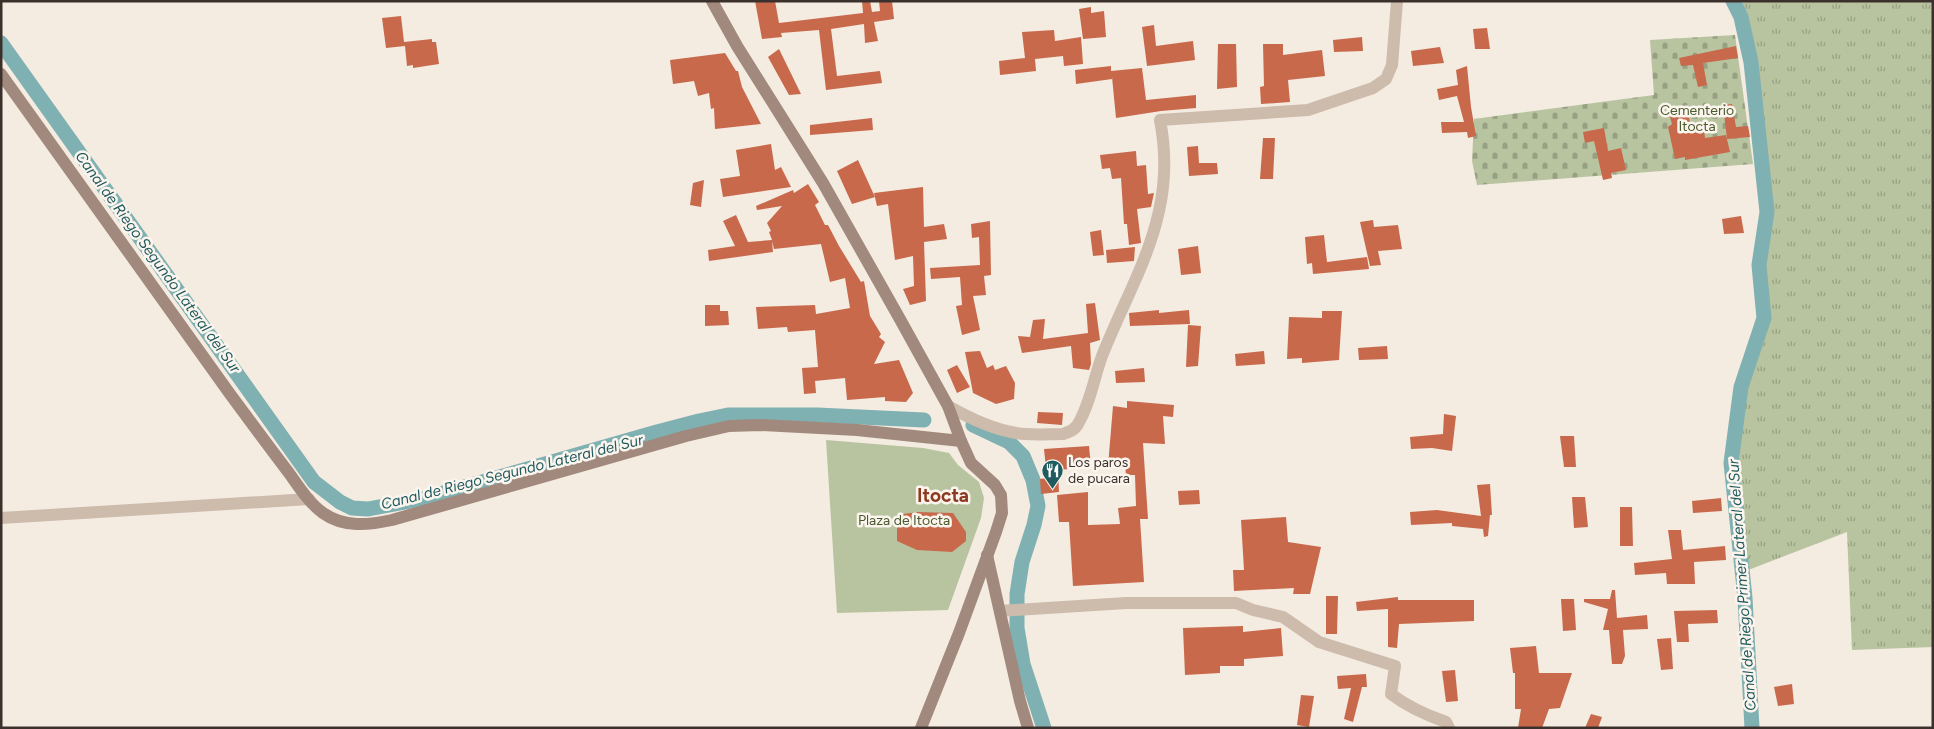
<svg xmlns="http://www.w3.org/2000/svg" width="1934" height="729" font-family="Figtree,sans-serif">
<defs>
<pattern id="grass-tufts" width="24" height="20" patternUnits="userSpaceOnUse" patternTransform="scale(1.25)"><rect width="24" height="20" fill="#b8c4a0"/><path d="M3 7l-1-3M5 7V3M7 7l1-3M15 17l-1-3M17 17v-4M19 17l1-3" fill="none" stroke="#97a083"/></pattern>
<pattern id="cemetery-stones" width="16" height="16" patternUnits="userSpaceOnUse" patternTransform="scale(1.25)"><rect width="16" height="16" fill="#b8c4a0"/><path d="M2 7V4a2 2 0 0 1 4 0v3zM10 15v-3a2 2 0 0 1 4 0v3z" fill="#97a083"/></pattern>
</defs>
<rect width="100%" height="100%" fill="#f4ebe1"/>
<!-- grass -->
<path fill="url(#grass-tufts)" d="M1733,1H1933V647L1852,650L1847,532L1743,572L1731,463L1741,387L1764,318L1759,265L1767,212L1751,62L1741,17Z"/>
<!-- cemetery -->
<path fill="url(#cemetery-stones)" d="M1735,35L1753,164L1477,185L1472,161L1474,119L1654,95L1650,40Z"/>
<!-- park -->
<path fill="#b8c4a0" d="M826,440L923,448L949,453L958,465L979,482L984,498L981,518L948,610L837,613Z"/>
<g fill="none" stroke-linecap="round" stroke-linejoin="round">
<!-- canal -->
<g stroke="#7fb0b2" stroke-width="15">
<path d="M1733,1L1741,17L1751,62L1767,212L1759,265L1764,318L1741,387L1731,463L1745,598L1752,728"/>
<path d="M1,43L314,482L340,502L352,508L368,509L426,498L657,432L699,421L728,415H817L924,420"/>
<path d="M973,425L1009,442L1023,456L1033,480L1038,506L1034,525L1022,562L1017,594V628L1023,664L1044,728"/>
</g>
</g>
<!-- building -->
<g fill="#c8694b">
<path d="M755,1H775L779,23L863,13L862,1H870L872,12L880,11L879,1H892L894,19L874,22L878,41L865,43L864,24L831,29L837,76L880,71L882,83L826,90L819,30L781,33L782,37L762,39Z"/>
<path d="M1091,7V13L1104,11L1106,37L1083,39L1079,9Z"/>
<path d="M401,16L404,42L432,39V42H436L439,64L413,68V65L407,66L405,46L386,48L382,18Z"/>
<path d="M1154,25L1156,46L1193,41L1195,60L1147,66L1142,27Z"/>
<path d="M1487,28L1490,49H1475L1473,29Z"/>
<path d="M1054,30L1055,41L1081,37L1083,64L1064,66L1063,56L1035,59L1036,71L1000,75L999,61L1025,58L1022,32Z"/>
<path d="M1362,37L1363,51L1334,52L1333,40Z"/>
<path d="M1218,44H1236L1237,87L1217,89Z"/>
<path d="M1263,44H1283V55L1322,50L1325,76L1288,80L1290,102L1261,104L1260,87L1264,86Z"/>
<path d="M1736,46L1738,58L1703,63L1707,85L1698,87L1693,65L1681,66L1679,58Z"/>
<path d="M1440,47L1444,63L1413,66L1411,51Z"/>
<path d="M779,49L801,94L789,95L768,57Z"/>
<path d="M725,53L736,71H738L742,87L761,124L715,129L714,108L711,109L709,93L698,96L694,81L673,84L670,60Z"/>
<path d="M1111,66V71L1142,68L1146,100L1196,95V108L1161,111L1116,118L1112,77V79L1076,84L1075,70Z"/>
<path d="M1467,66L1471,107L1476,136L1468,138L1467,132L1442,133L1441,122H1464L1457,96L1439,100L1437,89L1458,85L1456,70Z"/>
<path d="M1732,104L1736,127L1748,126L1750,137L1727,139L1723,105Z"/>
<path d="M1688,113L1692,133L1704,130L1705,138L1726,135L1730,152L1685,160V157L1675,159L1668,127L1672,124L1670,117Z"/>
<path d="M872,118L873,130L810,135V125Z"/>
<path d="M1604,128L1608,151L1621,148L1626,170L1611,173L1612,178L1603,180L1594,141L1585,143L1583,132Z"/>
<path d="M1263,138H1275L1273,179H1260Z"/>
<path d="M771,144L775,170L781,167L791,187L723,197L720,179L740,176L736,150Z"/>
<path d="M1198,146L1199,163H1217L1218,174L1189,176L1187,147Z"/>
<path d="M1136,151L1137,166L1146,165L1148,194L1154,193L1151,207L1137,209L1141,243L1129,245L1127,224H1124L1121,178L1112,179L1110,168L1102,169L1100,155Z"/>
<path d="M858,160L875,197L852,204L837,171Z"/>
<path d="M704,180L701,207L690,205L693,183Z"/>
<path d="M808,184L819,202L815,205L825,225H828L839,246L861,282L864,281L870,316L881,334L879,337L885,342L874,364L899,360L913,393L906,402L885,401V397L847,400L845,378L815,381L816,393L804,394L802,368L818,367L815,330L788,332L787,327L758,329L756,307L815,305L816,314L850,308L845,278L830,282L821,244L774,249L772,241L773,252L709,261L708,250L735,246L723,221L736,215L748,242L772,240L769,232L771,231L767,223L782,206L757,210L756,206L793,190L794,193Z"/>
<path d="M923,187L924,227L944,224L947,239L924,242L926,301L910,305L903,289L914,286L913,256L895,260L888,204L877,206L874,193Z"/>
<path d="M1741,216L1744,233L1724,234L1722,219Z"/>
<path d="M1373,220L1374,227L1398,225L1402,249L1378,251L1381,265L1370,266L1360,222Z"/>
<path d="M990,221L991,275L984,276L986,295L973,296L980,330L962,335L956,306L962,305L960,277L931,279L930,268L980,265L979,237L972,238L971,224Z"/>
<path d="M1101,230L1104,255L1093,256L1090,232Z"/>
<path d="M1324,235L1327,262L1367,257L1369,269L1313,274L1312,263L1307,264L1305,237Z"/>
<path d="M1198,246L1201,273L1181,275L1178,249Z"/>
<path d="M1135,247L1134,261L1107,263L1106,250Z"/>
<path d="M1095,303L1100,340L1090,343L1091,364L1089,370L1073,368L1071,346L1022,353L1018,336L1030,337L1033,320L1045,319L1043,339L1088,333L1086,304Z"/>
<path d="M705,305H720V311H728L729,325L705,326Z"/>
<path d="M1159,310V313L1189,310L1190,324L1130,326L1129,313Z"/>
<path d="M1322,311H1342L1339,360L1302,363V358L1287,359L1289,317L1322,318Z"/>
<path d="M1188,325L1201,326L1198,366L1186,367Z"/>
<path d="M1387,346L1388,359L1359,360L1358,348Z"/>
<path d="M980,351L987,368L993,365L995,370L1006,366L1015,383L1014,399L996,404L973,393L965,352Z"/>
<path d="M1264,351L1265,364L1236,366L1235,354Z"/>
<path d="M957,365L970,387L957,393L947,370Z"/>
<path d="M1144,368L1145,382L1116,383L1115,371Z"/>
<path d="M1127,401L1174,405L1173,417L1163,416L1165,444L1143,443L1148,519H1140L1144,582L1073,586L1069,522H1059L1057,495L1088,492V525L1120,524L1118,508L1136,506L1135,475H1126L1125,465L1108,466L1113,406L1127,408Z"/>
<path d="M1038,412L1063,413L1062,425L1037,423Z"/>
<path d="M1444,414L1456,416L1452,451L1432,448L1411,449L1410,437L1443,434Z"/>
<path d="M1560,436H1574L1576,467H1564Z"/>
<path d="M1089,446L1091,467L1058,470L1059,492L1041,494L1040,479L1047,478L1044,449Z"/>
<path d="M1490,484L1492,515H1490L1488,536L1484,537L1483,529L1452,526V523L1411,525L1410,512L1437,510L1481,516L1477,485Z"/>
<path d="M1199,490L1200,504L1179,505L1178,491Z"/>
<path d="M1572,497H1585L1588,527L1574,528Z"/>
<path d="M1721,498L1722,511L1693,513L1692,501Z"/>
<path d="M1620,507H1632L1633,546H1620Z"/>
<path d="M918,512L953,513L966,532V541L952,552L917,550L897,541V523H903V514Z"/>
<path d="M1286,517L1288,542L1321,547L1310,594H1293L1294,588L1234,591L1233,570H1244L1241,520Z"/>
<path d="M1668,530H1681L1683,550L1725,546L1726,560L1694,562L1695,584H1667L1666,573L1635,575L1634,563L1672,559Z"/>
<path d="M1612,590H1615L1617,618L1647,615L1648,629L1623,630L1625,656L1622,664H1612L1609,630H1603L1608,609L1584,602V599H1610Z"/>
<path d="M1326,596H1338L1337,634H1326Z"/>
<path d="M1398,597V600H1474V621L1399,624L1397,648L1388,647V609L1357,611L1356,602Z"/>
<path d="M1561,599H1574L1576,630L1563,631Z"/>
<path d="M1717,610L1718,623L1688,624L1689,642H1677L1674,611Z"/>
<path d="M1243,626V632L1281,628L1283,656L1244,659V666H1220V673L1185,675L1183,628Z"/>
<path d="M1671,638L1673,669L1661,670L1657,639Z"/>
<path d="M1536,646L1539,673H1572L1560,708L1549,709L1542,728H1518L1521,709H1515V673H1513L1510,648Z"/>
<path d="M1455,670L1458,701L1446,702L1442,671Z"/>
<path d="M1366,674L1367,687H1362L1353,722L1344,719L1351,688L1338,689L1337,676Z"/>
<path d="M1792,684L1794,704L1778,706L1774,687Z"/>
<path d="M1301,695L1314,696L1309,727L1297,725Z"/>
<path d="M1591,714L1602,717L1598,728H1585Z"/>
</g>
<g fill="none" stroke-linecap="round" stroke-linejoin="round">
<!-- street -->
<g stroke="#cdbbac" stroke-width="12">
<path d="M948,406C969,418 992,429 1016,433C1031,436 1047,434 1063,434C1069,432 1075,430 1078,424C1090,404 1094,378 1102,356C1121,307 1148,262 1159,211C1166,180 1166,151 1160,120L1308,110L1373,88L1386,79L1392,65L1397,1"/>
<path d="M1,518L309,499"/>
<path d="M1000,611L1126,603H1236L1253,610L1283,617L1319,642L1395,666L1391,694C1408,707 1426,715 1446,722L1449,728"/>
</g>
<!-- secondary -->
<g stroke="#a18a7d" stroke-width="12">
<path d="M712,1L737,46L823,183L901,321L948,406L961,441L971,463L995,485L1001,495L1002,513L996,532L959,633L921,728"/>
<path d="M1,74C77,181 153,288 230,394C250,421 269,447 289,473C299,487 309,503 323,513C344,528 369,525 392,520L686,436L729,426L761,425L857,430L961,441"/>
<path d="M987,555L1020,701L1028,728"/>
</g>
</g>
<!-- icons -->
<defs>
<symbol id="restaurant-pin" viewBox="-11 -11 22 30"><path d="M0 17L-7.5 6A9.5 9.5 0 1 1 7.5 6Z" fill="#1f5a5e" stroke="#fbf5ee"/><path d="M-5-6h1v4h1v-4h1v4h1v-4h1v5L-1.5 .5V6h-2V.5L-5-1ZM5-6V6H3V1.5H1.5Q1.5-4 5-6Z" fill="#fff"/></symbol>
</defs>
<g fill-rule="evenodd">
<use href="#restaurant-pin" x="1040" y="458" width="25" height="34"/>
</g>
<g text-anchor="middle" dominant-baseline="central" stroke-width="5" stroke-linejoin="round" paint-order="stroke">
<!-- park labels -->
<g font-size="14" fill="#4a5a2e" stroke="#fbf5ee">
<text x="1697" y="110">Cementerio<tspan x="1697" dy="16">Itocta</tspan></text>
<text x="904" y="520">Plaza de Itocta</text>
</g>
<!-- poi labels -->
<g font-size="14" fill="#3b302b" stroke="#fbf5ee" text-anchor="start">
<text x="1068" y="462">Los paros<tspan x="1068" dy="16">de pucara</tspan></text>
</g>
<!-- water labels -->
<g font-size="15" font-style="italic" fill="#1f5a5e" stroke="#fbf5ee">
<text transform="translate(158 262) rotate(54)">Canal de Riego Segundo Lateral del Sur</text>
<text transform="translate(512 472) rotate(-14)">Canal de Riego Segundo Lateral del Sur</text>
<text transform="translate(1742 585) rotate(-94)">Canal de Riego Primer Lateral del Sur</text>
</g>
<!-- district labels -->
<g font-size="19" font-weight="bold" fill="#8c3b22" stroke="#fbf5ee">
<text x="943" y="495">Itocta</text>
</g>
</g>
<!-- border -->
<rect width="1934" height="729" fill="none" stroke="#3b302b" stroke-width="5"/>
</svg>
